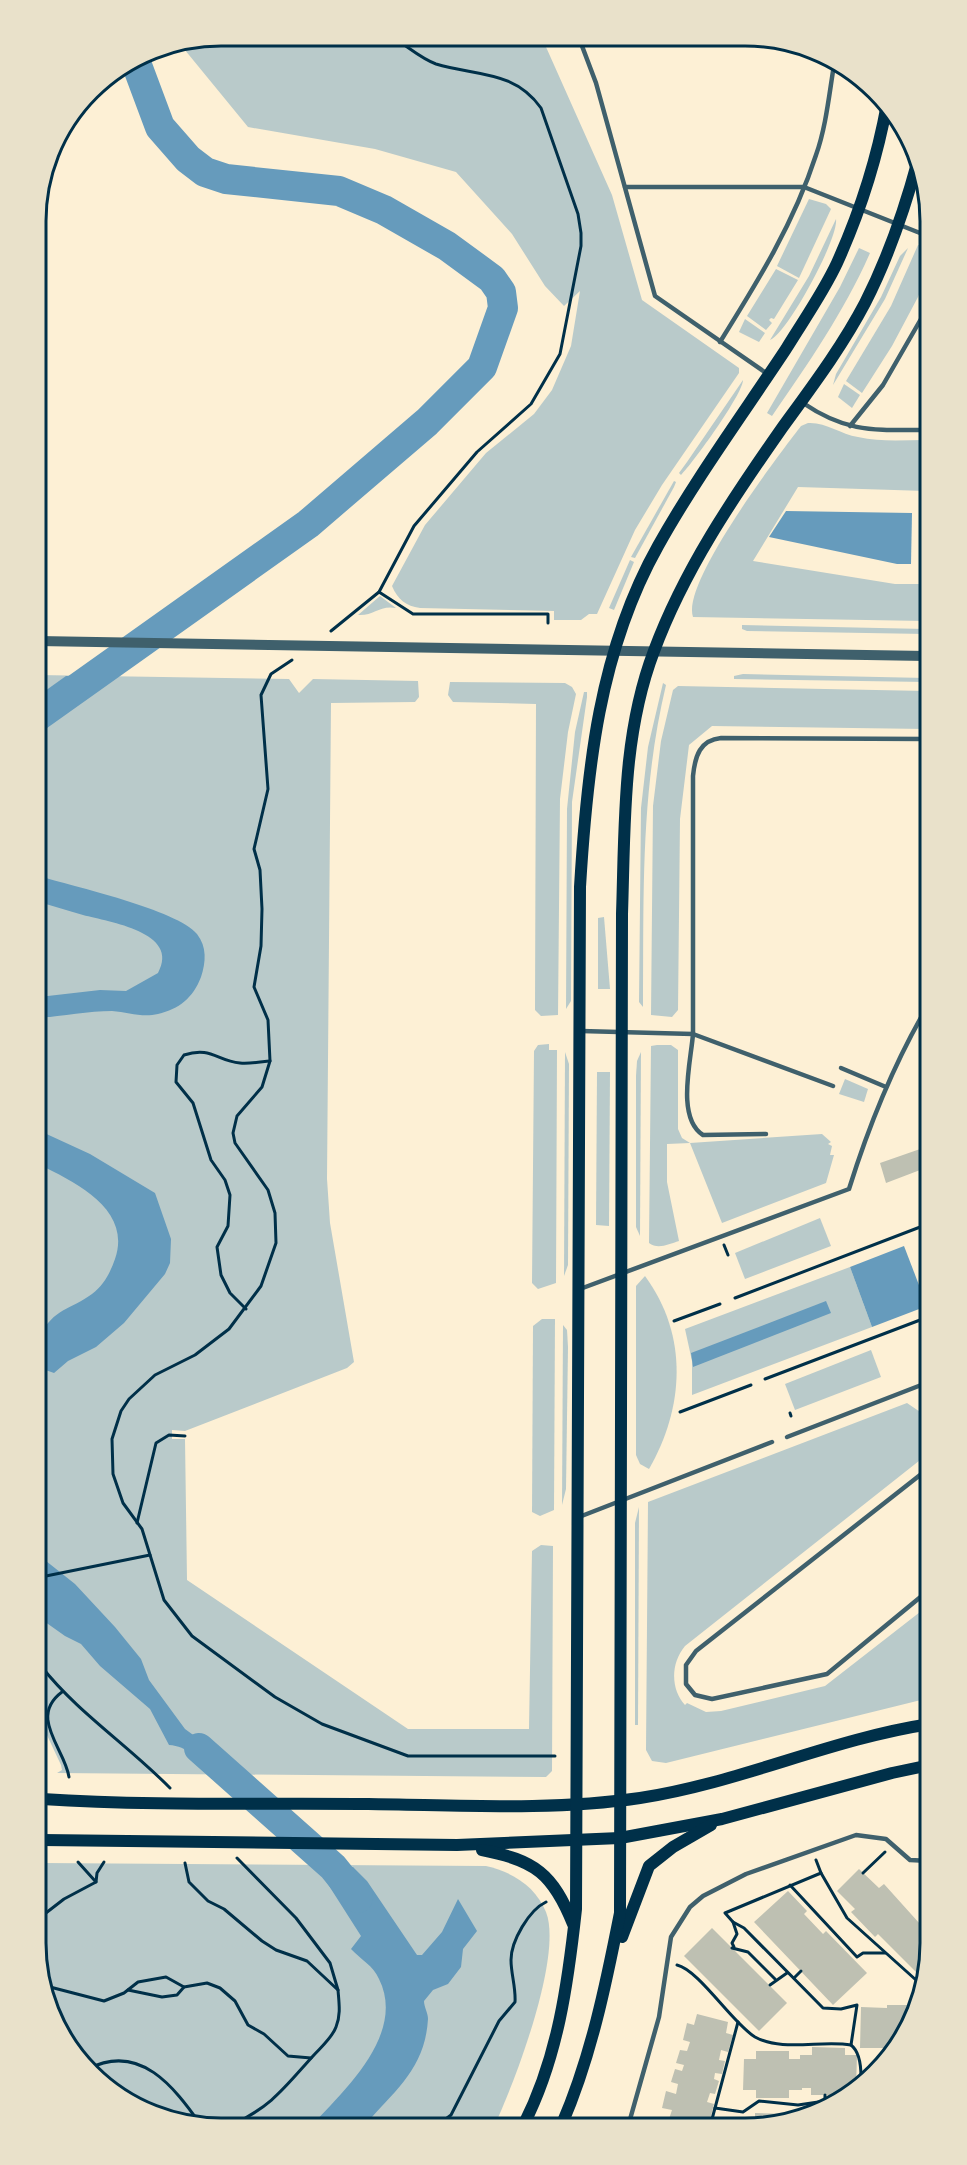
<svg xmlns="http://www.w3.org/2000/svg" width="967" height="2165" font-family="'Sofia Sans Condensed',sans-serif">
<rect width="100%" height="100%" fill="#fdf0d5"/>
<!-- green -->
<g fill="#b9caca">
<path d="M221,36L542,38L612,195L642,300L739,368V373L662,485L635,530L597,614H589L581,620H554V611L420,608C406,606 398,600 392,586L425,525L486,453L534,414L552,390L571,346L580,291L564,306L545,286L512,234L456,172L375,149L248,127L180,44Z"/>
<path d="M809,199L826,204L831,209L799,278L777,266Z"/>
<path d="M836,219C839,238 787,334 770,340L809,276Z"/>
<path d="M918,245L925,246V280L918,297L892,346L862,393L846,381L891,306Z"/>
<path d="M859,248L870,253C844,312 808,364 772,416L767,413L840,287Z"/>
<path d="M908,248L885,299L833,385L836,374L881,297L900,256Z"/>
<path d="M776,269L798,280L774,319L771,318L769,320L772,323L766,330L747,316Z"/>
<path d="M745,319L765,333L759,342L739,332Z"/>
<path d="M743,380C743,394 693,463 681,475L679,473L687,462Z"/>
<path d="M844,384L860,395L852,408L838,397Z"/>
<path d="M808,423C826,422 840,434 858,437C880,442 903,440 925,440L926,491L798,487L753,561L895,584H926V621L693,617C681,583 778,456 801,426Z"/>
<path d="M674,481L676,482L674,487L635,558L631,557Z"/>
<path d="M630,560L634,562L614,610L609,608Z"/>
<path d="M380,596L396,608C379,605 374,616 358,615Z"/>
<path d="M742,625L926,629V634L747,631L742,629Z"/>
<path d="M743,674L926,678V682L734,679V676Z"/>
<path d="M38,675L289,679L299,693L313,679L418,681L419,697L415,702L331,703L327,1179L330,1223L354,1362L347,1368L185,1431L172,1430V1439H185L187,1580L408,1729H529L532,1551L541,1545L553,1546L552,1771L546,1777L57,1773L62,1770L61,1765L46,1733L47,1690L41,1675Z"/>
<path d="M450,682L565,683L572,687L576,694L568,732L560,799L558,1015L541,1016L535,1010L536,704L453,702L448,695Z"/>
<path d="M663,683L666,685C640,794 644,896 643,1007L639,1002L641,808L648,747Z"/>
<path d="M678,686L926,691V729L712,726L689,745L680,819L678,1010L672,1017L651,1015L653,806L661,741L673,690Z"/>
<path d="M584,692H587V697L572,802L571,1001L566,1009L567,809L575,732Z"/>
<path d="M604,917L610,989H598V918Z"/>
<path d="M549,1044V1050H557L556,1283L538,1289L532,1283L534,1051L538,1045Z"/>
<path d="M657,1045H671L678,1050V1129L682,1138L690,1143L822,1134L831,1142L828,1144L832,1146L830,1155H834L826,1183L722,1223L690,1143L667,1144V1182L679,1241C669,1244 658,1250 649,1243L651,1046Z"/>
<path d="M565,1052L569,1064L568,1265L564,1276Z"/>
<path d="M641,1052L640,1236L636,1227V1076L637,1061Z"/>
<path d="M597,1072H610L609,1226L596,1225Z"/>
<path d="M845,1079L868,1089L864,1102L839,1094Z"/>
<path d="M820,1218L831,1246L745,1279L735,1253Z"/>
<path d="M850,1267L872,1327L692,1395V1361L685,1329Z"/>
<path d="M645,1276C689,1336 684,1408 649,1469L640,1464L636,1455V1286Z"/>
<path d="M542,1319H555L554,1510L540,1516L532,1512L533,1326Z"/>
<path d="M563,1325L567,1330L568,1347L566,1489L562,1505Z"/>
<path d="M871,1350L881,1377L795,1410L785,1384Z"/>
<path d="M907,1403L929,1418V1453L685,1646C670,1664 671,1690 685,1705L687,1703L706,1712L721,1711L825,1686L929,1605L930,1692L921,1700L666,1763L652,1761L646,1750L648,1502Z"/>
<path d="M639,1507L638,1725H635V1523Z"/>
<path d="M42,1863L486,1866C513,1872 536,1887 546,1912C563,1955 515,2082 495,2124L185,2126L99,2083L61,2037L42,1992Z"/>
</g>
<!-- water -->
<g fill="#669bbc">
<path d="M786,511L912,513L911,564H897L769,537Z"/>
<path d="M66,676H105L38,728V696Z"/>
<path d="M39,876C72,886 178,910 197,934C207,947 206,962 201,977C193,998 179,1009 158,1014C142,1018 128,1012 112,1011C89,1011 63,1016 39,1018V997L100,990L126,991L158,973C181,932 109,922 83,915C68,911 54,906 39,902Z"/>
<path d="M40,1131L90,1154L155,1193L171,1239L170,1263L165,1274L124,1323L96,1347L68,1361L54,1373L40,1368C40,1361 37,1343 40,1336C54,1308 70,1310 92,1294C104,1285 110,1273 115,1259C132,1210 77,1183 40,1165Z"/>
<path d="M904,1246L927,1306L872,1327L850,1267Z"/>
<path d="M826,1301L831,1313L693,1367L691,1353Z"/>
<path d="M41,1557L75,1584L115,1627L141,1659L149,1680L185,1729L248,1775L207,1774C200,1759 187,1746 169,1745L150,1709L100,1666L81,1644L65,1636L41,1619Z"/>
<path d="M317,1867H353L367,1881L417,1955H422L442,1932L458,1899L477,1931L463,1949L461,1967L448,1984L433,1990L424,2001C424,2007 428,2013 428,2019C425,2069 395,2090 365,2125H312C346,2089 406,2033 379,1979C373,1965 361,1960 351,1949L361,1936Z"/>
</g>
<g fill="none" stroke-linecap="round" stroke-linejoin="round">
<!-- river -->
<g stroke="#669bbc" stroke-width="30">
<path d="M38,716L308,524L427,422L482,367L503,308L501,292L492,279L447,246L384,210L339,191L226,179L205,172L188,159L160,127L135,60"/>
<path d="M199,1748L333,1867L358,1898"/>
</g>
</g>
<!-- building -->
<g fill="#bec0b2">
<path d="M923,1148L925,1152L928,1150V1167L886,1183L880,1163Z"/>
<path d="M859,1869L879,1888L884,1884L920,1924L921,1922L930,1931L931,1956L925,1981L878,1934L875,1937L851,1912L855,1909L837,1891Z"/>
<path d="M788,1891L807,1911L804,1914L823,1934L826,1931L867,1973L833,2005L754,1922Z"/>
<path d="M712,1928L787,2003L759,2031L684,1956Z"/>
<path d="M887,2005H919L917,2014L896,2048H860L861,2007L887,2008Z"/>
<path d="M697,2014L728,2022L726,2033L733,2035L728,2052L721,2050L719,2060L725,2061L722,2074L715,2073L714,2079L719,2081L715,2094L710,2093L707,2102L714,2104L710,2120L703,2118L702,2123H683L669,2119L672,2110L662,2108L666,2091L676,2094L678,2084L671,2082L675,2069L682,2071L684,2065L676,2063L680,2050L687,2051L690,2042L683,2040L687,2023L694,2025Z"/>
<path d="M812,2047L845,2048V2055H857L856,2088H845V2095H811V2088H802V2090H789V2098H756V2090H743L744,2059H756V2051H789V2059H800V2055H812Z"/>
<path d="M755,2113L791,2114L790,2123H755Z"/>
</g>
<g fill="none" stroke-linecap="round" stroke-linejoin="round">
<!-- path -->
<g stroke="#003049" stroke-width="3">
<path d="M379,592L413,614H548V623"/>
<path d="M331,631L379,592L414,526L477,452L531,404L560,354L581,246V233L578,214L541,108C514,70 476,76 436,64C421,59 406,45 392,37"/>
<path d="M292,660L271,674L261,695L268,789L254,849L260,870L262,909L261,946L254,987L268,1020L270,1061L262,1087L237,1116L233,1133L235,1143L268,1190L275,1213L276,1243L261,1286L229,1329L195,1355L155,1375L129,1399L121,1411L112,1439L113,1474L123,1503L142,1529L164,1600L192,1636L275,1697L322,1724L408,1756H555"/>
<path d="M724,1245L728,1255"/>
<path d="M735,1298L928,1224"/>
<path d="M246,1309L230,1293L221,1275L217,1247L228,1226L230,1195L225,1180L211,1160L193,1103L176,1082L177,1065L184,1055C211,1046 217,1061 240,1063C249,1064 260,1062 270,1061"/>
<path d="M674,1321L720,1304"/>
<path d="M765,1379L928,1317"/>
<path d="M680,1412L751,1385"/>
<path d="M790,1413L791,1416"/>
<path d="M137,1523L156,1443L169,1435L185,1436"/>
<path d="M41,1577L150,1555"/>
<path d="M41,1666C78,1713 128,1745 170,1788"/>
<path d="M62,1692C28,1717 65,1749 69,1777"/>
<path d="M237,1858L296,1918L330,1963L338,1990"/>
<path d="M816,1860L821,1873L725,1913L733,1922L744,1928L823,2008L841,2009L857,2005L851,2045"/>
<path d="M78,1862L96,1882"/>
<path d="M185,1863L189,1882L208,1901L224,1909L262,1941L276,1950L307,1961L338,1990C339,2003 341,2015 336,2027C332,2038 321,2047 313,2056C284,2088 272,2106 232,2125"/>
<path d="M821,1873L847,1918L916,1980L924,1983"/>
<path d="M863,1873L885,1852"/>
<path d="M790,1885L857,1957L863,1953H885"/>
<path d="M42,1916L64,1899L96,1882L97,1873L104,1862"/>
<path d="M733,1922L737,1934L732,1943L734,1947"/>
<path d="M732,1948L748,1952L775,1979"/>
<path d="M677,1965C699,1970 733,2024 755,2037C782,2052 821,2040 851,2045C860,2052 861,2066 861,2077H872"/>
<path d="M42,1976L50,1987L104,2001L124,1993L138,1982L166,1977L184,1987L207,1983L220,1988L235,2001L248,2025L264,2034L288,2056L311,2058"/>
<path d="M794,1978L801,1971"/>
<path d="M770,1985L787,1973"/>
<path d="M128,1990L162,1997L177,1995L184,1987"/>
<path d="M88,2069C140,2042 174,2087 201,2125"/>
<path d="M715,2108L743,2112L759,2101L798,2105L825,2101V2095"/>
<path d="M639,2120L648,2123"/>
<path d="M711,2123L738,2022"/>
<path d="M439,2124L451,2115L499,2021L515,2002C516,1988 511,1974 511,1960C511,1941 529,1910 546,1902"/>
</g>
<!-- service -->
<g stroke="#3f606c" stroke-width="4.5">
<path d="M579,38L596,83L655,296L769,375"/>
<path d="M625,187H804L925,235"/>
<path d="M720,342C758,281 794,223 816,155C826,127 829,95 834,65"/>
<path d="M803,403C847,433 874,430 925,430"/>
<path d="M850,426L883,385L925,312"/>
<path d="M581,1031L693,1034V776C695,756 700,740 721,738L926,739"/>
<path d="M841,1068L886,1087"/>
<path d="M766,1134L703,1135C676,1118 691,1061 693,1034L833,1086"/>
<path d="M580,1289L849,1189C869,1125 893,1065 927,1007"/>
<path d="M787,1437L929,1382"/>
<path d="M929,1468L696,1651L686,1665V1684L695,1695L712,1699L827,1674L929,1590"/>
<path d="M579,1517L772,1442"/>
<path d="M629,2123L659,2017L671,1937L690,1907L703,1896L746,1874L856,1835L886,1839L910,1860L930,1861"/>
</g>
<!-- tertiary -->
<path stroke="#3f606c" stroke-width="10" d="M38,641L926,656"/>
<!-- secondary -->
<g stroke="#003049" stroke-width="12">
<path d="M42,1799C150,1806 260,1803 368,1804C458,1805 551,1811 640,1798C739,1783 831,1739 930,1724"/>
<path d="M42,1840L457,1845L620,1838L722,1819L892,1773L930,1765"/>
<path d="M482,1850C535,1860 553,1874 573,1924"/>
<path d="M622,1937L649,1866L673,1847L711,1825"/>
<path d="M524,2124C558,2057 568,1983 576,1909L580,887C587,770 599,651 658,546C696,478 743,414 786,349C803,321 823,293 837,263C860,212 877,159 887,104"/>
<path d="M562,2124C591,2057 606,1984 620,1913L622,914C625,826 622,735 654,651C684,570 733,498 782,428C811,388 842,347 865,303C888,258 905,208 918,160"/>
</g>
</g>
<!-- crop -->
<path d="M0 0H967V2165H0ZM221 46H745A175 175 0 0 1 920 221V1943A175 175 0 0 1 745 2118H221A175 175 0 0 1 46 1943V221A175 175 0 0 1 221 46Z" fill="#e9e1ca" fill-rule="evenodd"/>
<path fill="none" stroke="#003049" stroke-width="3" d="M221 46H745A175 175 0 0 1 920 221V1943A175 175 0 0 1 745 2118H221A175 175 0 0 1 46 1943V221A175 175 0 0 1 221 46Z"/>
</svg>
